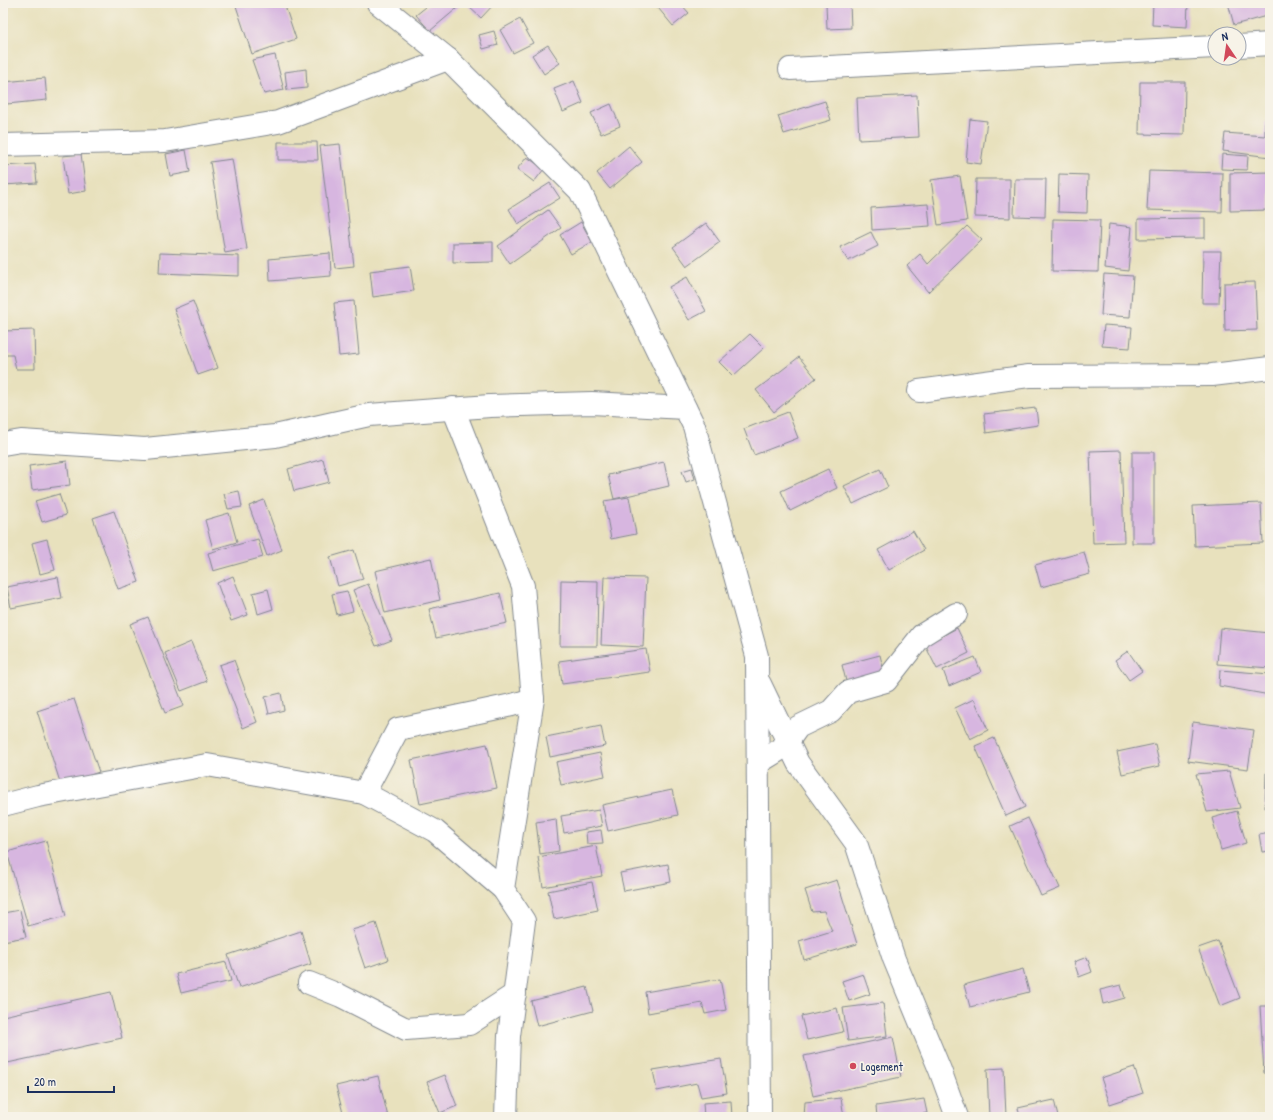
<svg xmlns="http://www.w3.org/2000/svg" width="1273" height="1120" font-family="'Patrick Hand',sans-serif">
<rect width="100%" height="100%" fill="#f7f3e8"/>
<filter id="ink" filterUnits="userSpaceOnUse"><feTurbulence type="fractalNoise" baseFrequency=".025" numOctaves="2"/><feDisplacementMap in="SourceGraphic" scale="8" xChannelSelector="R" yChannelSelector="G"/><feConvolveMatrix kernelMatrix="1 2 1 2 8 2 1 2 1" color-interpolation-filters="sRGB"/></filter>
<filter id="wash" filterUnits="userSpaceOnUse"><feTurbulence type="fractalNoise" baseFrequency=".012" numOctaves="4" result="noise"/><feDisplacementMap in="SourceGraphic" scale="16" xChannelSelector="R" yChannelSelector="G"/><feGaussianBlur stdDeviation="0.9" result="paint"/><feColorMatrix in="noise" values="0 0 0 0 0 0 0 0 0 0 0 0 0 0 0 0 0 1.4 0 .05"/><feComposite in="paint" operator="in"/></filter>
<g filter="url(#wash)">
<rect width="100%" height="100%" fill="#e8e1bd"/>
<g id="blocks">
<!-- building -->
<g fill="#d7b6e0">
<path d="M235,3H284L296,39L252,54Z"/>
<path d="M431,3H461L462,4L430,31L416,15Z"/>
<path d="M472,3H495L481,18L468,6Z"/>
<path d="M654,3H680L689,13L673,26Z"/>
<path d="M826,3H850L851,28L827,29Z"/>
<path d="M1153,3H1188L1187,27L1152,25Z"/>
<path d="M1228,3H1266L1270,15L1234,25Z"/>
<path d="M520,19L533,43L513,53L500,30Z"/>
<path d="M494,31L498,45L483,49L479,35Z"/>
<path d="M548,45L560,63L544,74L532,55Z"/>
<path d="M275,55L284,90L264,94L252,60Z"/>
<path d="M306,69L307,88L287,90L285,72Z"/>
<path d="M45,78L47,100L7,104L4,82Z"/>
<path d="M574,81L583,103L563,112L554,89Z"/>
<path d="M1140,82H1185L1184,135L1139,134Z"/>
<path d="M917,95L919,137L859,140L857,98Z"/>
<path d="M825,101L831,120L784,134L778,116Z"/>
<path d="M611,104L620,126L601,134L591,113Z"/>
<path d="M970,119L987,121L981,164L966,162Z"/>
<path d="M1265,122H1270V157L1223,151L1225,133L1265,136Z"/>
<path d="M278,142H317L318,160H278Z"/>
<path d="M340,144L354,266L335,268L320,146Z"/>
<path d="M629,146L642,162L610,189L597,173Z"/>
<path d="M186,150L190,172L170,176L166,154Z"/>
<path d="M81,154L86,191L68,194L63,156Z"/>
<path d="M1222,154L1248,156L1247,170L1221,169Z"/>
<path d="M527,157L544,169L534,182L517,169Z"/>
<path d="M232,159L247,249L225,253L210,162Z"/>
<path d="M35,164L37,183L3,185V166Z"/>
<path d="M1149,171L1223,173L1222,212L1147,210Z"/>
<path d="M1270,172V210L1230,211V173Z"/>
<path d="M1059,174L1088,175L1087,213L1058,212Z"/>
<path d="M960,176L967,221L938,225L931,180Z"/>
<path d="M976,179H1010V218L975,217Z"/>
<path d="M1015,179H1046L1045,217L1014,216Z"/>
<path d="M550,183L560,198L518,224L509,209Z"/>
<path d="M928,204L930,226L872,230L871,208Z"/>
<path d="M548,210L561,228L510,264L498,246Z"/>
<path d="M1205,218V238L1138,239V219Z"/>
<path d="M1053,219L1100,220L1098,272L1052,271Z"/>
<path d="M581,222L592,242L571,254L560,235Z"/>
<path d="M706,223L720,242L687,266L673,247Z"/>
<path d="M1109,224L1132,227L1128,271L1105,268Z"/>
<path d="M967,226L982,240L928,292L907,266L920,254L928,264Z"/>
<path d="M871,232L878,246L848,261L840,247Z"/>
<path d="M493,242V262L453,263V243Z"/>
<path d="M1203,251H1221L1219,303H1202Z"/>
<path d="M160,253L239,256V276L159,273Z"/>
<path d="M330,253L331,276L270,281L269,259Z"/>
<path d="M410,266L414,291L373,297L370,271Z"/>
<path d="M1104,274L1133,276L1130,317L1101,315Z"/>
<path d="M687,277L706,311L689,320L669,287Z"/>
<path d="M1255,282L1257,330L1225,331L1224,283Z"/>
<path d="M193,301L218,368L198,375L174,309Z"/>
<path d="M354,301L359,354L339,356L334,303Z"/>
<path d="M1104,325L1132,327L1130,348L1102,346Z"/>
<path d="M34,330L35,369H16L13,355H3V331Z"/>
<path d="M750,334L764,348L733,376L719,362Z"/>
<path d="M799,357L816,378L774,412L756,390Z"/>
<path d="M1036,408L1038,425L986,433L984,414Z"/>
<path d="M788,412L798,438L754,455L744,429Z"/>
<path d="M1121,450L1124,542L1093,543L1090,451Z"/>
<rect x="1132" y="452" width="22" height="91"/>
<path d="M323,459L329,482L294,491L288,469Z"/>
<path d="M67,461L70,485L32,490L29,466Z"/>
<path d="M664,462L669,486L614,499L608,475Z"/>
<path d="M692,468L695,479L686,482L682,471Z"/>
<path d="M828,469L837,488L790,511L781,491Z"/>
<path d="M880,469L888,487L853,504L844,486Z"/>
<path d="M239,491L242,507L228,509L224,494Z"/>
<path d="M59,494L66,515L42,522L35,501Z"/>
<path d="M629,497L636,534L611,539L604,501Z"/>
<path d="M264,500L282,550L267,556L249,506Z"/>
<path d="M1261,503L1263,543L1195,546L1193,506Z"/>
<path d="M114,511L139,582L118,589L93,518Z"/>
<path d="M229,513L237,542L213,549L205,520Z"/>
<path d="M913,531L924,550L889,570L878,550Z"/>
<path d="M47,539L55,570L40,574L32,543Z"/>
<path d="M258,539L263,557L213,571L208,553Z"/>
<path d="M354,550L363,579L338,586L330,557Z"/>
<path d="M1084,552L1090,574L1041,587L1035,565Z"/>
<path d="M431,558L440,600L385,613L375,571Z"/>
<path d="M233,576L248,615L231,621L217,583Z"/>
<path d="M58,577L62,598L11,608L7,587Z"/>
<path d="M604,577L646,578L643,647L601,645Z"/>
<path d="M561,580L598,581L597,646H560Z"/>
<path d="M368,584L392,640L376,646L353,590Z"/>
<path d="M268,589L273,609L258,614L253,593Z"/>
<path d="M347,591L353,611L337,615L332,594Z"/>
<path d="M500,593L507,623L436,638L429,609Z"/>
<path d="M148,617L184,706L165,713L130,624Z"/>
<path d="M957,628L969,653L937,669L925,645Z"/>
<path d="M1220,628L1270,633V668L1217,664Z"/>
<path d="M191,642L207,681L181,691L165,653Z"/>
<path d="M646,649L650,672L562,684L559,661Z"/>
<path d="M1128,651L1142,671L1129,680L1115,660Z"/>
<path d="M880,655L885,676L847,685L842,665Z"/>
<path d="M975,657L981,672L949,686L943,670Z"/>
<path d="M234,660L257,722L243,728L219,665Z"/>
<path d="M1220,670L1270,674V695L1219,686Z"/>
<path d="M281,693L284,710L269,714L265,697Z"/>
<path d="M74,699L99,772L61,785L37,711Z"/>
<path d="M974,699L988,730L970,739L955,708Z"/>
<path d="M1193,722L1254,730L1248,769L1188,761Z"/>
<path d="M601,726L605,746L550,757L546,737Z"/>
<path d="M994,738L1025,807L1006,816L975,746Z"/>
<path d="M487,744L497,788L420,804L411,760Z"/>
<path d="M1155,744L1160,766L1122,774L1117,752Z"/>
<path d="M600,753L605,776L561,785L556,762Z"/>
<path d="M1229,771L1240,808L1207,812L1196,774Z"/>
<path d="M1266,773H1270V808H1265Z"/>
<path d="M672,790L678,815L608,831L602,805Z"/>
<path d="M599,810L602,826L564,833L561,816Z"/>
<path d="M1237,811L1246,843L1221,850L1212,818Z"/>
<path d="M1028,818L1060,888L1041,896L1010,826Z"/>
<path d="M556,819L559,851L540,854L536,822Z"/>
<path d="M601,830L603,843L587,844L586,832Z"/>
<path d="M1270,832V851L1262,852L1259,834Z"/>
<path d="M46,841L66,916L28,926L7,852Z"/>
<path d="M596,846L602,876L543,887L538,857Z"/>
<path d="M668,864L671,882L624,891L620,873Z"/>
<path d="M837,880L857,944L804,960L799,941L832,931L824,911L812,912L805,890Z"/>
<path d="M592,882L598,910L554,919L548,891Z"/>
<path d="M20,910L26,937L3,941V913Z"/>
<path d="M376,923L388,960L365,968L352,930Z"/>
<path d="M301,931L311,964L239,988L228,955Z"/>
<path d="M1218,941L1240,998L1220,1006L1198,948Z"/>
<path d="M1087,957L1092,972L1079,977L1074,962Z"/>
<path d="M226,962L231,981L181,993L176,974Z"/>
<path d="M1023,969L1029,992L970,1007L964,985Z"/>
<path d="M863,974L870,994L849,1001L842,981Z"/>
<path d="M720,979L726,1010L705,1014L702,1003L648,1013L645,992Z"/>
<path d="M1121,985L1125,998L1103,1004L1100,990Z"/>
<path d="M587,987L593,1011L537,1026L531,1001Z"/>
<path d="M111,992L122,1038L3,1064V1016Z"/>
<path d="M883,1003L887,1036L848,1041L843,1008Z"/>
<path d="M1260,1006H1270V1073H1264Z"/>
<path d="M837,1008L843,1032L807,1040L801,1016Z"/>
<path d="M893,1037L901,1077L813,1096L804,1056Z"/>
<path d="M721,1059L727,1093L701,1097L697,1083L657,1091L653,1070Z"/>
<path d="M1134,1067L1143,1093L1110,1104L1101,1078Z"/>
<path d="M1004,1068L1006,1117H989L987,1069Z"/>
<path d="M445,1075L457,1106L440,1113L427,1082Z"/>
<path d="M378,1076L388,1117H344L336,1086Z"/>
<path d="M841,1098L844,1117H804L805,1102Z"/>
<path d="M924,1099L927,1113L901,1117H877L876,1106Z"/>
<path d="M1054,1100L1058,1117H1020L1018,1108Z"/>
<path d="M731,1101L732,1117H704L703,1103Z"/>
<path d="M1110,1112L1111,1117H1094V1116Z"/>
</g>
</g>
</g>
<g filter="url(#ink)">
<use href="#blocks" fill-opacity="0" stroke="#82888e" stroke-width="1"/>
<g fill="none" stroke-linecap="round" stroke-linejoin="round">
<defs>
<g id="street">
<path d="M378,3L448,59L580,191L694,426L757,656L760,1117"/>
<path d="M1239,46L1270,44"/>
<path d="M790,69L1215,47"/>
<path d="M3,145L165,141L278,122L448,59"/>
<path d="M919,391L1029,376L1212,375L1270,368"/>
<path d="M453,408L523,586L533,699L503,889L524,921L509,1036L506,1117"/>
<path d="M3,444L21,441L145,449L275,436L369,415L490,406L592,403L685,408"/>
<path d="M760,684L798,763L856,843L894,959L940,1070L957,1117"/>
<path d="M758,763L784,747L798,727L831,711L848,692L886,681L922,635L956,614"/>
<path d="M364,793L435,831L503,889"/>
<path d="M3,805L38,796L207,765L364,793L398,729L512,705L533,699"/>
<path d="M309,983L341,996L406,1029L469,1024L515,994"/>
</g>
</defs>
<!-- street casing -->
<use href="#street" stroke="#82888e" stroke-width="24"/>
<!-- street -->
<use href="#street" stroke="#fff" stroke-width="22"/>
</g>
</g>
<!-- markers -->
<circle fill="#d1495b" stroke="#f7f3e8" stroke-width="1.5" cx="853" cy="1066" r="4"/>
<g text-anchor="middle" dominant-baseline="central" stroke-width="3.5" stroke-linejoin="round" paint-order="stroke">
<!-- poi labels -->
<g font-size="12" fill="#1b2f5e" stroke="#f7f3e8" text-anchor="start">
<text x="861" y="1066">Logement</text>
</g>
</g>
<!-- margin -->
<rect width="1273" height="1120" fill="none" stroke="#f7f3e8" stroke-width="16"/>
<!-- north arrow -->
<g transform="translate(1227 46) rotate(347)"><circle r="19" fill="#f7f3e8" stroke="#9fa5b1"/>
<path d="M0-3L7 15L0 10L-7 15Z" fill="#d1495b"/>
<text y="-6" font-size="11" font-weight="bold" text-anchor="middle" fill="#1b2f5e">N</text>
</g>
<!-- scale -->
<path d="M28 1086v6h86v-6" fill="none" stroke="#1b2f5e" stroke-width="2"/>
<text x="34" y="1086" font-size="12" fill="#1b2f5e" stroke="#f7f3e8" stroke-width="3" paint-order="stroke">20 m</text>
</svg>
